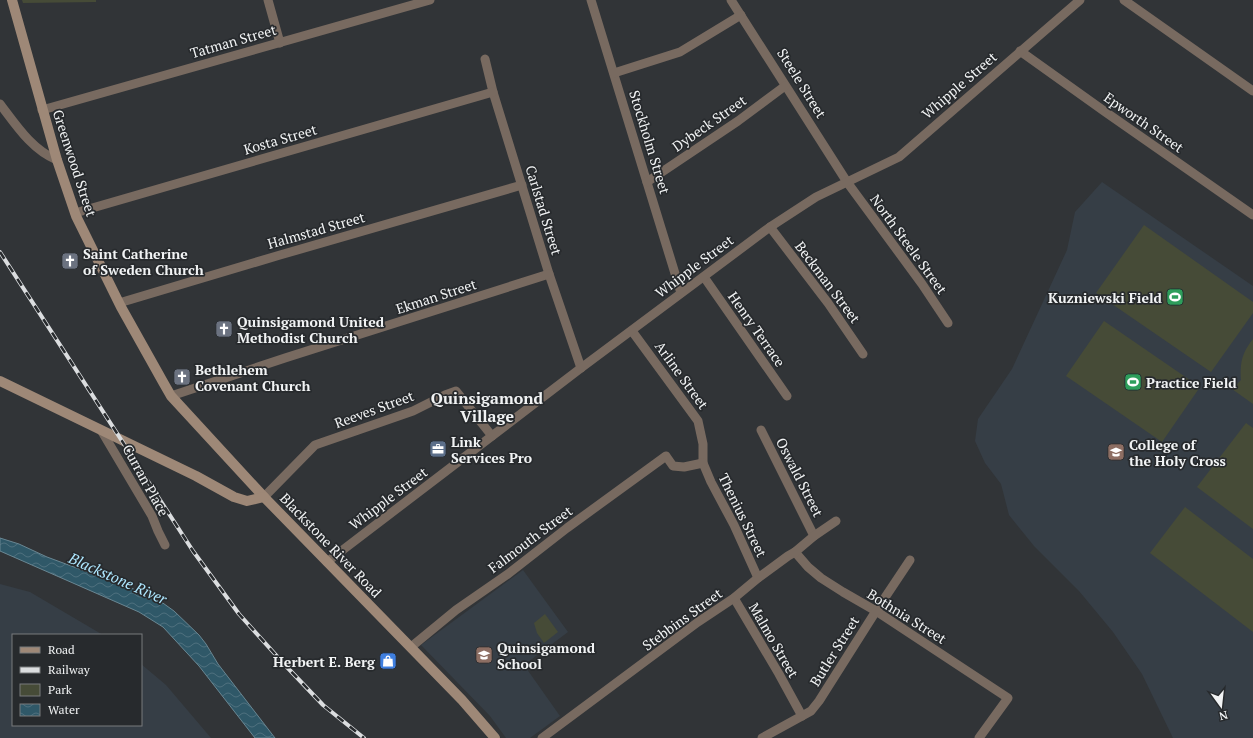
<svg xmlns="http://www.w3.org/2000/svg" width="1253" height="738" font-family="'PT Serif',serif">
<defs>
<pattern id="water-waves" width="16" height="10" patternUnits="userSpaceOnUse"><rect width="16" height="10" fill="#2f5868"/><path d="M0 5q4-4 8 0t8 0" fill="none" stroke="#4e707e"/></pattern>
</defs>
<rect width="100%" height="100%" fill="#313437"/>
<!-- built -->
<g fill="#363e46">
<path d="M1102,182L1253,286V738H1173L1142,674L1113,632L1079,591L1034,546L1009,515L1001,484L985,463L975,441L978,419L1012,369L1067,250L1075,212Z"/>
<path d="M523,570L568,632L524,665L560,716L530,738H506L490,716L421,645Z"/>
<path d="M0,584L30,592L103,635H13V725H141V664L166,685L211,738H0Z"/>
</g>
<!-- park -->
<g fill="#464b37">
<path d="M22,0H96V2L23,3Z"/>
<path d="M1144,225L1253,302V313L1211,372L1096,293Z"/>
<path d="M1104,321L1200,387L1162,442L1066,376Z"/>
<path d="M1253,339V404L1232,389L1241,380C1240,362 1242,353 1253,339Z"/>
<path d="M1246,423L1253,428V529L1197,487Z"/>
<path d="M1185,507L1253,559V632L1150,553Z"/>
<path d="M545,614L558,632L544,643L537,633L534,623Z"/>
</g>
<!-- water -->
<path fill="url(#water-waves)" stroke="#698692" d="M0,538L19,544L47,557L144,593L160,601L174,611L199,635L206,644L218,664L275,738H255L199,666L163,627L139,612L0,551Z"/>
<g fill="none" stroke-linecap="round" stroke-linejoin="round">
<!-- street -->
<g stroke="#786a60" stroke-width="9">
<path d="M268,0L280,43"/>
<path d="M591,0L681,293"/>
<path d="M731,0L847,182L922,284L948,323"/>
<path d="M1124,0L1253,91"/>
<path d="M1020,51L1104,111L1253,215"/>
<path d="M485,59L493,92L549,274L581,368"/>
<path d="M614,73L680,52L741,15"/>
<path d="M0,104C16,125 32,150 57,160"/>
<path d="M42,110L430,0"/>
<path d="M647,182L738,121L785,86"/>
<path d="M75,213L493,92"/>
<path d="M770,227L828,303L863,354"/>
<path d="M704,277L787,396"/>
<path d="M119,303L280,255L522,185"/>
<path d="M632,331L698,421L703,444V463L711,482L734,525L758,578"/>
<path d="M171,396L285,358L549,274"/>
<path d="M101,430L152,516L158,531L165,545"/>
<path d="M761,430L814,536"/>
<path d="M264,497L315,445L413,411L445,395L456,391L492,436"/>
<path d="M795,552L808,567L821,578L843,592L876,611L1008,698L979,738"/>
<path d="M327,562L581,368L770,227L816,197L899,157L1080,0"/>
<path d="M734,598L779,674L802,716"/>
<path d="M411,647L456,610L508,574L567,528L666,456L673,466L684,467L703,463"/>
<path d="M542,738L698,622L734,598L758,578L788,556L795,552L814,536L836,521"/>
<path d="M762,738L811,711L819,701L876,611L910,560"/>
</g>
<!-- secondary -->
<g stroke="#9e8877" stroke-width="10">
<path d="M12,0L57,160L76,216L121,307L163,382L171,396L264,497L462,700L495,738"/>
<path d="M0,381L196,476L234,497L247,501L264,497"/>
</g>
<defs>
<path id="rail" d="M0,252L193,551L239,614L284,664L323,705L364,738"/>
</defs>
<!-- rail casing -->
<use href="#rail" stroke="#dbdddf" stroke-width="4"/>
<!-- rail -->
<use href="#rail" stroke="#272a2d" stroke-width="2.5" stroke-dasharray="8" stroke-linecap="butt"/>
</g>
<!-- icons -->
<defs>
<symbol id="church-square" viewBox="-11 -11 22 22"><rect x="-9" y="-9" width="18" height="18" rx="4" fill="#6b7280" stroke="#272a2d"/><path d="M-1.2-6h2.4v3.5h3.3v2.4h-3.3V6h-2.4V-.1h-3.3v-2.4h3.3Z" fill="#fff"/></symbol>
<symbol id="stadium-square" viewBox="-11 -11 22 22"><rect x="-9" y="-9" width="18" height="18" rx="4" fill="#2e9e5b" stroke="#272a2d"/><path d="M0-5a6.5 5 0 1 0 0 10a6.5 5 0 1 0 0-10ZM-3.5-1.8h7v3.6h-7Z" fill="#fff"/></symbol>
<symbol id="office-square" viewBox="-11 -11 22 22"><rect x="-9" y="-9" width="18" height="18" rx="4" fill="#5c6f8a" stroke="#272a2d"/><path d="M-6-3h4V-5.5h4V-3h4V5H-6ZM-1-4.5V-3h2v-1.5ZM-6 0V1H6V0Z" fill="#fff"/></symbol>
<symbol id="university-square" viewBox="-11 -11 22 22"><rect x="-9" y="-9" width="18" height="18" rx="4" fill="#8d6e63" stroke="#272a2d"/><path d="M0-5L7-2L0 1L-7-2ZM-4 1L0 2.5L4 1V4Q0 6-4 4Z" fill="#fff"/></symbol>
<symbol id="school-square" viewBox="-11 -11 22 22"><rect x="-9" y="-9" width="18" height="18" rx="4" fill="#8d6e63" stroke="#272a2d"/><path d="M0-5L7-2L0 1L-7-2ZM-4 1L0 2.5L4 1V4Q0 6-4 4Z" fill="#fff"/></symbol>
<symbol id="shop-square" viewBox="-11 -11 22 22"><rect x="-9" y="-9" width="18" height="18" rx="4" fill="#3f7fe0" stroke="#272a2d"/><path d="M-5-2.5h2.3a2.7 3.5 0 0 1 5.4 0H5L5.5 6h-11ZM-1.5-2.5h3a1.5 2.3 0 0 0-3 0Z" fill="#fff"/></symbol>
</defs>
<g fill-rule="evenodd">
<use href="#church-square" x="60" y="251" width="20" height="20"/>
<use href="#stadium-square" x="1165" y="287" width="20" height="20"/>
<use href="#church-square" x="214" y="319" width="20" height="20"/>
<use href="#church-square" x="172" y="367" width="20" height="20"/>
<use href="#stadium-square" x="1123" y="372" width="20" height="20"/>
<use href="#office-square" x="428" y="439" width="20" height="20"/>
<use href="#university-square" x="1106" y="442" width="20" height="20"/>
<use href="#school-square" x="474" y="645" width="20" height="20"/>
<use href="#shop-square" x="378" y="651" width="20" height="20"/>
</g>
<g text-anchor="middle" dominant-baseline="central" stroke-width="3.5" stroke-linejoin="round" paint-order="stroke">
<!-- street labels -->
<g font-size="14" fill="#f1f3f4" stroke="#272a2d">
<text transform="translate(233 41) rotate(-16)">Tatman Street</text>
<text transform="translate(802 83) rotate(58)">Steele Street</text>
<text transform="translate(959 85) rotate(-41)">Whipple Street</text>
<text transform="translate(1144 122) rotate(35)">Epworth Street</text>
<text transform="translate(709 123) rotate(-35)">Dybeck Street</text>
<text transform="translate(280 139) rotate(-16)">Kosta Street</text>
<text transform="translate(650 142) rotate(73)">Stockholm Street</text>
<text transform="translate(75 163) rotate(72)">Greenwood Street</text>
<text transform="translate(544 210) rotate(73)">Carlstad Street</text>
<text transform="translate(316 230) rotate(-16)">Halmstad Street</text>
<text transform="translate(909 244) rotate(54)">North Steele Street</text>
<text transform="translate(694 266) rotate(-37)">Whipple Street</text>
<text transform="translate(828 282) rotate(53)">Beckman Street</text>
<text transform="translate(436 296) rotate(-18)">Ekman Street</text>
<text transform="translate(757 329) rotate(55)">Henry Terrace</text>
<text transform="translate(682 375) rotate(54)">Arline Street</text>
<text transform="translate(374 409) rotate(-20)">Reeves Street</text>
<text transform="translate(800 477) rotate(63)">Oswald Street</text>
<text transform="translate(146 480) rotate(61)">Curran Place</text>
<text transform="translate(388 498) rotate(-37)">Whipple Street</text>
<text transform="translate(743 515) rotate(64)">Thenius Street</text>
<text transform="translate(530 539) rotate(-37)">Falmouth Street</text>
<text transform="translate(331 545) rotate(46)">Blackstone River Road</text>
<text transform="translate(907 616) rotate(32)">Bothnia Street</text>
<text transform="translate(682 619) rotate(-36)">Stebbins Street</text>
<text transform="translate(774 640) rotate(60)">Malmo Street</text>
<text transform="translate(834 651) rotate(-58)">Butler Street</text>
</g>
<!-- poi labels -->
<g font-size="14" font-weight="bold" fill="#f1f3f4" stroke="#272a2d" text-anchor="start">
<text x="83" y="253">Saint Catherine<tspan x="83" dy="16">of Sweden Church</tspan></text>
<text x="1162" y="297" text-anchor="end">Kuzniewski Field</text>
<text x="237" y="321">Quinsigamond United<tspan x="237" dy="16">Methodist Church</tspan></text>
<text x="195" y="369">Bethlehem<tspan x="195" dy="16">Covenant Church</tspan></text>
<text x="1146" y="382">Practice Field</text>
<text x="451" y="441">Link<tspan x="451" dy="16">Services Pro</tspan></text>
<text x="1129" y="444">College of<tspan x="1129" dy="16">the Holy Cross</tspan></text>
<text x="497" y="647">Quinsigamond<tspan x="497" dy="16">School</tspan></text>
<text x="375" y="661" text-anchor="end">Herbert E. Berg</text>
</g>
<!-- water labels -->
<g font-size="15" font-style="italic" fill="#aee7ff" stroke="#272a2d">
<text transform="translate(118 578) rotate(24)">Blackstone River</text>
</g>
<!-- quarter labels -->
<g font-size="16" font-weight="bold" fill="#f1f3f4" stroke="#272a2d">
<text x="487" y="398">Quinsigamond<tspan x="487" dy="18">Village</tspan></text>
</g>
</g>
<!-- legend -->
<rect x="12" y="634" width="130" height="92" fill="#272a2d" stroke="#787a7d"/>
<rect x="20" y="647" width="20" height="6" fill="#9e8877" stroke="#787a7d"/>
<text x="48" y="654" font-size="12" fill="#f1f3f4">Road</text>
<rect x="20" y="667" width="20" height="6" fill="#dbdddf" stroke="#787a7d"/>
<text x="48" y="674" font-size="12" fill="#f1f3f4">Railway</text>
<rect x="20" y="684" width="20" height="12" fill="#464b37" stroke="#787a7d"/>
<text x="48" y="694" font-size="12" fill="#f1f3f4">Park</text>
<rect x="20" y="704" width="20" height="12" fill="url(#water-waves)" stroke="#787a7d"/>
<text x="48" y="714" font-size="12" fill="#f1f3f4">Water</text>
<!-- north arrow -->
<g transform="translate(1221 706) rotate(165)" stroke="#272a2d" stroke-width="3" paint-order="stroke">
<path d="M0-3L7 15L0 10L-7 15Z" fill="#f1f3f4"/>
<text y="-6" font-size="11" font-weight="bold" text-anchor="middle" fill="#f1f3f4">N</text>
</g>
</svg>
